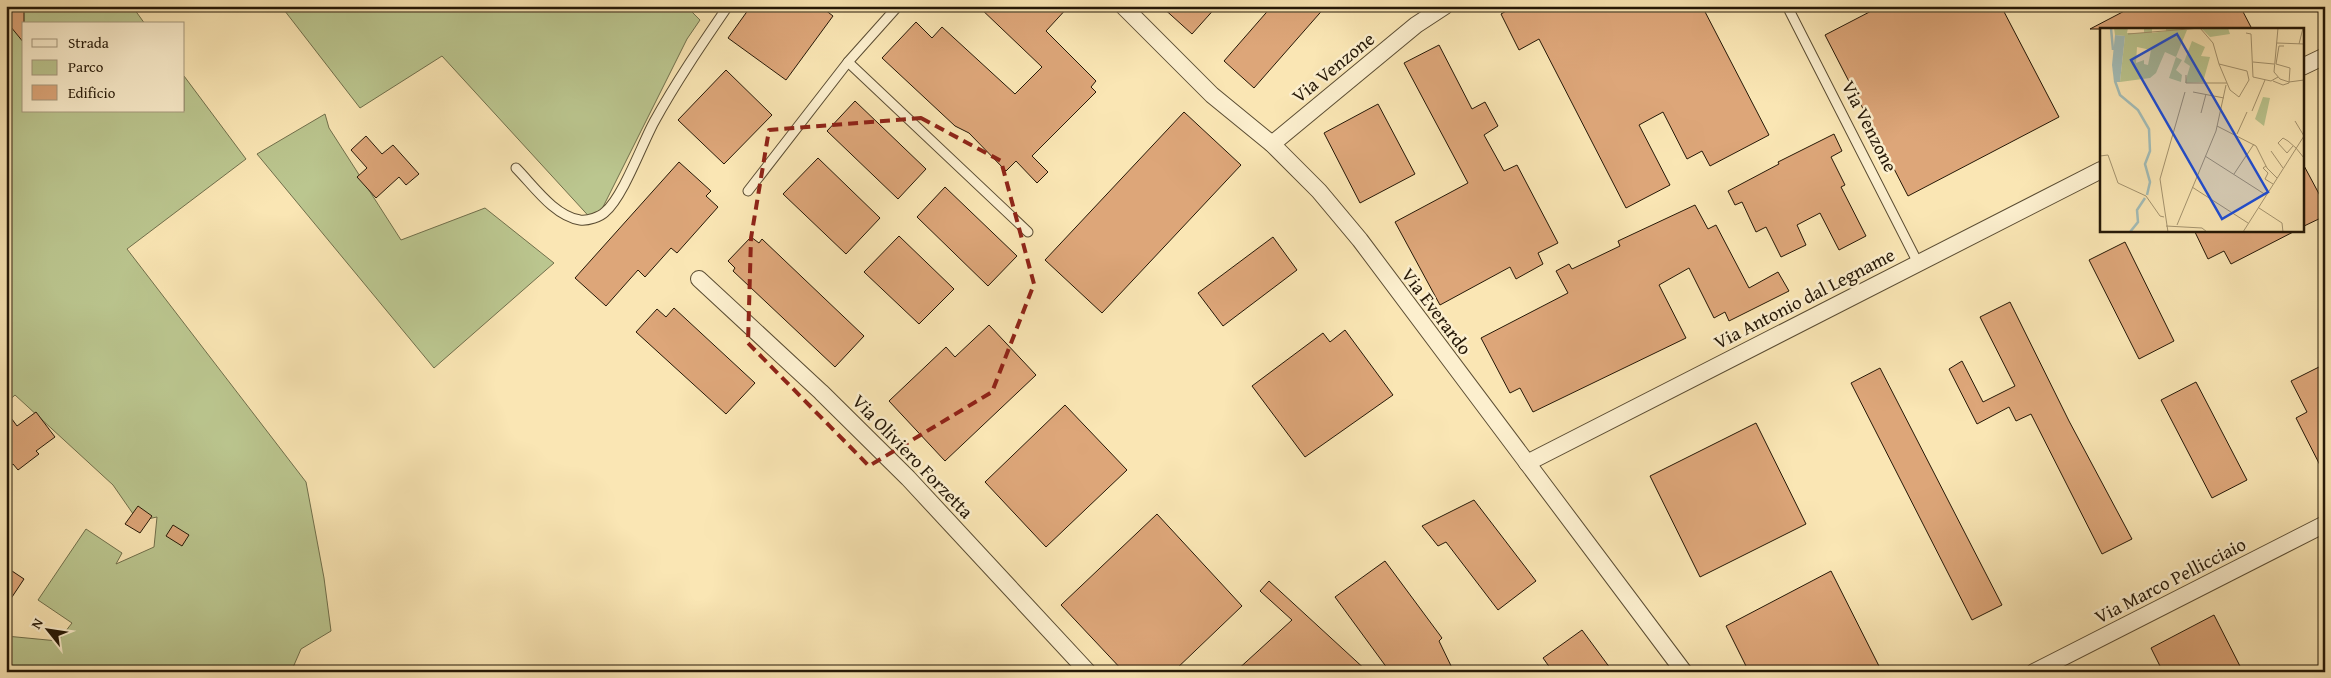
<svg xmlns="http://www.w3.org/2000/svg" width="2331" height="678" font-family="'Gentium Book Plus',serif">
<rect width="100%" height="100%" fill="#fae6b4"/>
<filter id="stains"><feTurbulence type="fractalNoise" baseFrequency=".004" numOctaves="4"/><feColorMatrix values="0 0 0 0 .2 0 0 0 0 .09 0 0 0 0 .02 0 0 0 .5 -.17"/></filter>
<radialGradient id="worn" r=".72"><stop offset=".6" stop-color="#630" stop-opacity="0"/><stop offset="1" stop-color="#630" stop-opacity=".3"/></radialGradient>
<!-- green -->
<g fill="#bbc68f" stroke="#706f4b">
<path d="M6,6H132L145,24H24V111H184V76L246,159L127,249L306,482L324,578L331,631L301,649L291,672H6V636L58,641L72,623L38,600L86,529L122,553L116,564L154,547L157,517L138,521L113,485L15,395L6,403Z"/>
<path d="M281,6H686L700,20L687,39L595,223L442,56L360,108Z"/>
<path d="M325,114L329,128L401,240L485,208L554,263L434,368L257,154Z"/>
</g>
<!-- building -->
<g fill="#dda679" stroke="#251807">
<path d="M6,6H24V43L6,21Z"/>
<path d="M751,6H820L833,16L786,80L728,38Z"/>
<path d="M978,6H1069L1046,31L1096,81L1091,87L1096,92L1032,156L1048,172L1037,183L1016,161L1006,171L969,133L955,126L882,58L916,22L932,38L942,27L1015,94L1042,67Z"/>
<path d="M1161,6H1217L1192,34Z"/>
<path d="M1272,6H1326L1254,88L1224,61Z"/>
<path d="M1515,6H1702L1769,135L1710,166L1702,151L1687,159L1663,112L1639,125L1670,185L1626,208L1539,39L1519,50L1501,14Z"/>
<path d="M1881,6H2001L2059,117L1908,196L1825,35Z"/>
<path d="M2134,6H2240L2252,29H2090Z"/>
<path d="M1439,45L1472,109L1485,102L1498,126L1484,135L1504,171L1517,165L1558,243L1538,253L1543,264L1516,279L1510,267L1440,305L1395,222L1468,183L1404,63Z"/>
<path d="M726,70L772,115L724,164L678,120Z"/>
<path d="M855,101L926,169L898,199L827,131Z"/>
<path d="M1378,104L1415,174L1360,203L1324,133Z"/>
<path d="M1184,112L1241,165L1102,313L1045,260Z"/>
<path d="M1834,134L1842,151L1831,157L1845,185L1841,187L1866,236L1839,250L1820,213L1797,225L1806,245L1781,257L1766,227L1756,232L1742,202L1735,205L1728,191L1779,164L1778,162Z"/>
<path d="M366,136L382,154L393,145L419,174L406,185L399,177L376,198L357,177L367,168L351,150Z"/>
<path d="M818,158L880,218L846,254L783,194Z"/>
<path d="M679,162L711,191L706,196L718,207L677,253L671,248L645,277L638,270L606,306L575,278Z"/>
<path d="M2302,162L2325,205V216L2302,227Z"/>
<path d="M945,187L1017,256L988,286L917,217Z"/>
<path d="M1695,205L1708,229L1716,225L1749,288L1778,272L1789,291L1729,321L1725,312L1714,318L1689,268L1659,285L1686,338L1533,412L1520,388L1510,393L1481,338L1568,293L1556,271L1569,264L1572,269L1620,246L1618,241Z"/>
<path d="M2194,230H2297L2231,264L2224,251L2208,259Z"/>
<path d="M899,236L954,289L919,324L864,272Z"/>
<path d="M751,237L759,243L762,239L864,336L835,367L733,271L735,268L728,261Z"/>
<path d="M1273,237L1297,270L1223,326L1198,293Z"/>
<path d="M2125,242L2174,341L2139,359L2089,260Z"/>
<path d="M2010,302L2069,421L2132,539L2102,554L2031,414L2016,421L2009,407L1977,424L1949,369L1962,361L1983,402L2015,386L1980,317Z"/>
<path d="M674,308L755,383L726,414L636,332L657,309L666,317Z"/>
<path d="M989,325L1036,375L945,461L889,401L946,347L955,357Z"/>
<path d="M1345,330L1393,395L1305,457L1252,386L1323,333L1330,342Z"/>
<path d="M2325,364V475L2296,418L2307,412L2291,381Z"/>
<path d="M1880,368L2002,605L1972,620L1851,383Z"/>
<path d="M2196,382L2247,480L2212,498L2161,400Z"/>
<path d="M1065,405L1127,470L1046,547L985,482Z"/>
<path d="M6,411L17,426L36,412L55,437L36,451L39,454L18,470L13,464L6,469Z"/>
<path d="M1756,423L1806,524L1700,577L1650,476Z"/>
<path d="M1474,500L1536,581L1498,610L1446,542L1438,546L1422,526Z"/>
<path d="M138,506L152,516L140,533L125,524Z"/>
<path d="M1157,514L1242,606L1173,672H1124L1061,605Z"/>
<path d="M173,525L189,535L182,546L166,536Z"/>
<path d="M1385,561L1442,638L1439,641L1454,672H1390L1335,597Z"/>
<path d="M6,567L24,579L6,606Z"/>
<path d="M1831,571L1882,672H1749L1726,626Z"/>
<path d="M1269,581L1368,672H1235L1292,620L1260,591Z"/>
<path d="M2214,615L2243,672H2163L2151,648Z"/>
<path d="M1582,630L1613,672H1553L1543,658Z"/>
</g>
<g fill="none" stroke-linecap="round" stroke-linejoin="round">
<defs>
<g id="lane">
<path d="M1787,6L1918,263"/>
<path d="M848,62L1028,232"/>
<path d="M516,168C533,185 554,216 580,220C588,221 600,217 605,212C623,197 642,144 654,122C676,82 702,44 728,6"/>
<path d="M748,191L848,62L898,6"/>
</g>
<g id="street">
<path d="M1123,6L1212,95L1272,144L1319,191L1360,240L1684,672"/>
<path d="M2302,67L2325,56"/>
<path d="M1272,144L1416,25L1445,6"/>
<path d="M699,279L821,392L908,478L1088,672"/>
<path d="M1527,463L2101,170"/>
<path d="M2034,672L2325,524"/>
</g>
</defs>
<!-- lane casing -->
<use href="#lane" stroke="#5a4c32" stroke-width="11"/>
<!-- street casing -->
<use href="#street" stroke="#5a4c32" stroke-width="18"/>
<!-- lane -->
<use href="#lane" stroke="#fcefce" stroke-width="9"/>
<!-- street -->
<use href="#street" stroke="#fcefce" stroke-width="16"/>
</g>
<!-- marked area -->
<path fill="none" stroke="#8f2418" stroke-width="4" stroke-dasharray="10 6" stroke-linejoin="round" d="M921,118L1001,161L1034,284L992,392L869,466L748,343L751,238L769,130Z"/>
<g text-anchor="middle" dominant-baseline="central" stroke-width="5" stroke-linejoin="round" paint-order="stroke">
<!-- street labels -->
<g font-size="19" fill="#251807" stroke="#fcefce">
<text transform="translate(1333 67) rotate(-39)">Via Venzone</text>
<text transform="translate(1870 126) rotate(63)">Via Venzone</text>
<text transform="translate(1804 298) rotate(-27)">Via Antonio dal Legname</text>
<text transform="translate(1437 311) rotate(53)">Via Everardo</text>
<text transform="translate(913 456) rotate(46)">Via Oliviero Forzetta</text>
<text transform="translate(2170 580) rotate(-27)">Via Marco Pellicciaio</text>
</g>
</g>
<!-- overview -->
<g transform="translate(2100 28)">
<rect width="204" height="204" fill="#fae6b4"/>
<path d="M14,0H28L27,5H44V0H52V5L66,3V0L87,2L76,29L65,24L56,45L50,50L20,54L25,8L15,7ZM37,19L51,22L48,37L44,36V32L36,35ZM101,0H128L130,6L110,9ZM92,13L105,19L101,28L110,29L103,54L85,55L90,38L84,34ZM76,29L82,32L76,42L82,47L81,54L69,50ZM163,69L170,70L164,98L155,91Z" fill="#bbc68f" fill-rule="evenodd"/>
<path d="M15,7L25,8L20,54H14L12,37Z" fill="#a3bdb8"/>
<path fill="none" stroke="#a3bdb8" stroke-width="2.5" d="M11,0L13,22M15,53L20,67L38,82L49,101L50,123L45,136L50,154L47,167M30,204L38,194L37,182L45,170"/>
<path fill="none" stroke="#a5946f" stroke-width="1" d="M178,0L174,44L180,51L189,54L204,52M146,5L151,6L153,49M28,6L100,0L113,15L119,36L127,55L130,62L139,69L149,52L147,43L119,36M177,15L204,16M199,16L203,0M153,34L174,36M86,47V55H127M153,49L171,53L178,49M173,53L183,57L189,55L190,40L176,36L179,18H184M93,64L124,70M152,83L165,52M101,85L106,66M195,93L204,108M117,98L156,118L167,140L177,150M137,106L147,84M193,118L187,125L178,115L183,110L188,113L196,120L204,130M171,123L183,140M0,128L8,127L18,155L46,168L60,188L64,189M105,128L166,167M166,138L163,140L168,145L165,151L173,156M134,146L154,116M92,159L148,195M159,180L182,195L183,204M77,197L116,103L126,57M66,198L102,200L107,204M68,204L60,151L85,64M143,204L204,108"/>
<path fill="#1d4ed8" fill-opacity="0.15" stroke="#1d4ed8" stroke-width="2.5" d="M77,6L168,164L122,191L31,32Z"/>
<rect width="204" height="204" fill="none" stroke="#251807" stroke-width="2.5"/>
</g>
<!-- margin -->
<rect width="2331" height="678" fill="none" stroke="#fae6b4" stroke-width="25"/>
<rect x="8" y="8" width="2316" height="663" fill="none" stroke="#251807" stroke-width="2.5"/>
<rect x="12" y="12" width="2306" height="653" fill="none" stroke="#251807"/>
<!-- legend -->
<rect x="22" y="22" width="162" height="90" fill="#fcefce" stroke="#a6997e"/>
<rect x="32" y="39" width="25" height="8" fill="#fcefce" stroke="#a6997e"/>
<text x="68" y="48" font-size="15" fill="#251807">Strada</text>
<rect x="32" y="60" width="25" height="15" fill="#bbc68f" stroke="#a6997e"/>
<text x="68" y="72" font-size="15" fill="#251807">Parco</text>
<rect x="32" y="85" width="25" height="15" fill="#dda679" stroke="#a6997e"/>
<text x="68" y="98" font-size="15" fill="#251807">Edificio</text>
<!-- north arrow -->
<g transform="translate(48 630) rotate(300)" stroke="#fcefce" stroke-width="4" paint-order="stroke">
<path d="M0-4L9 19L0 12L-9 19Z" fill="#251807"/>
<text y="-8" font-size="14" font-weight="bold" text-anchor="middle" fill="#251807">N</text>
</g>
<rect width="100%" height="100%" filter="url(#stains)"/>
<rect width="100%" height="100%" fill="url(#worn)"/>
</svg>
